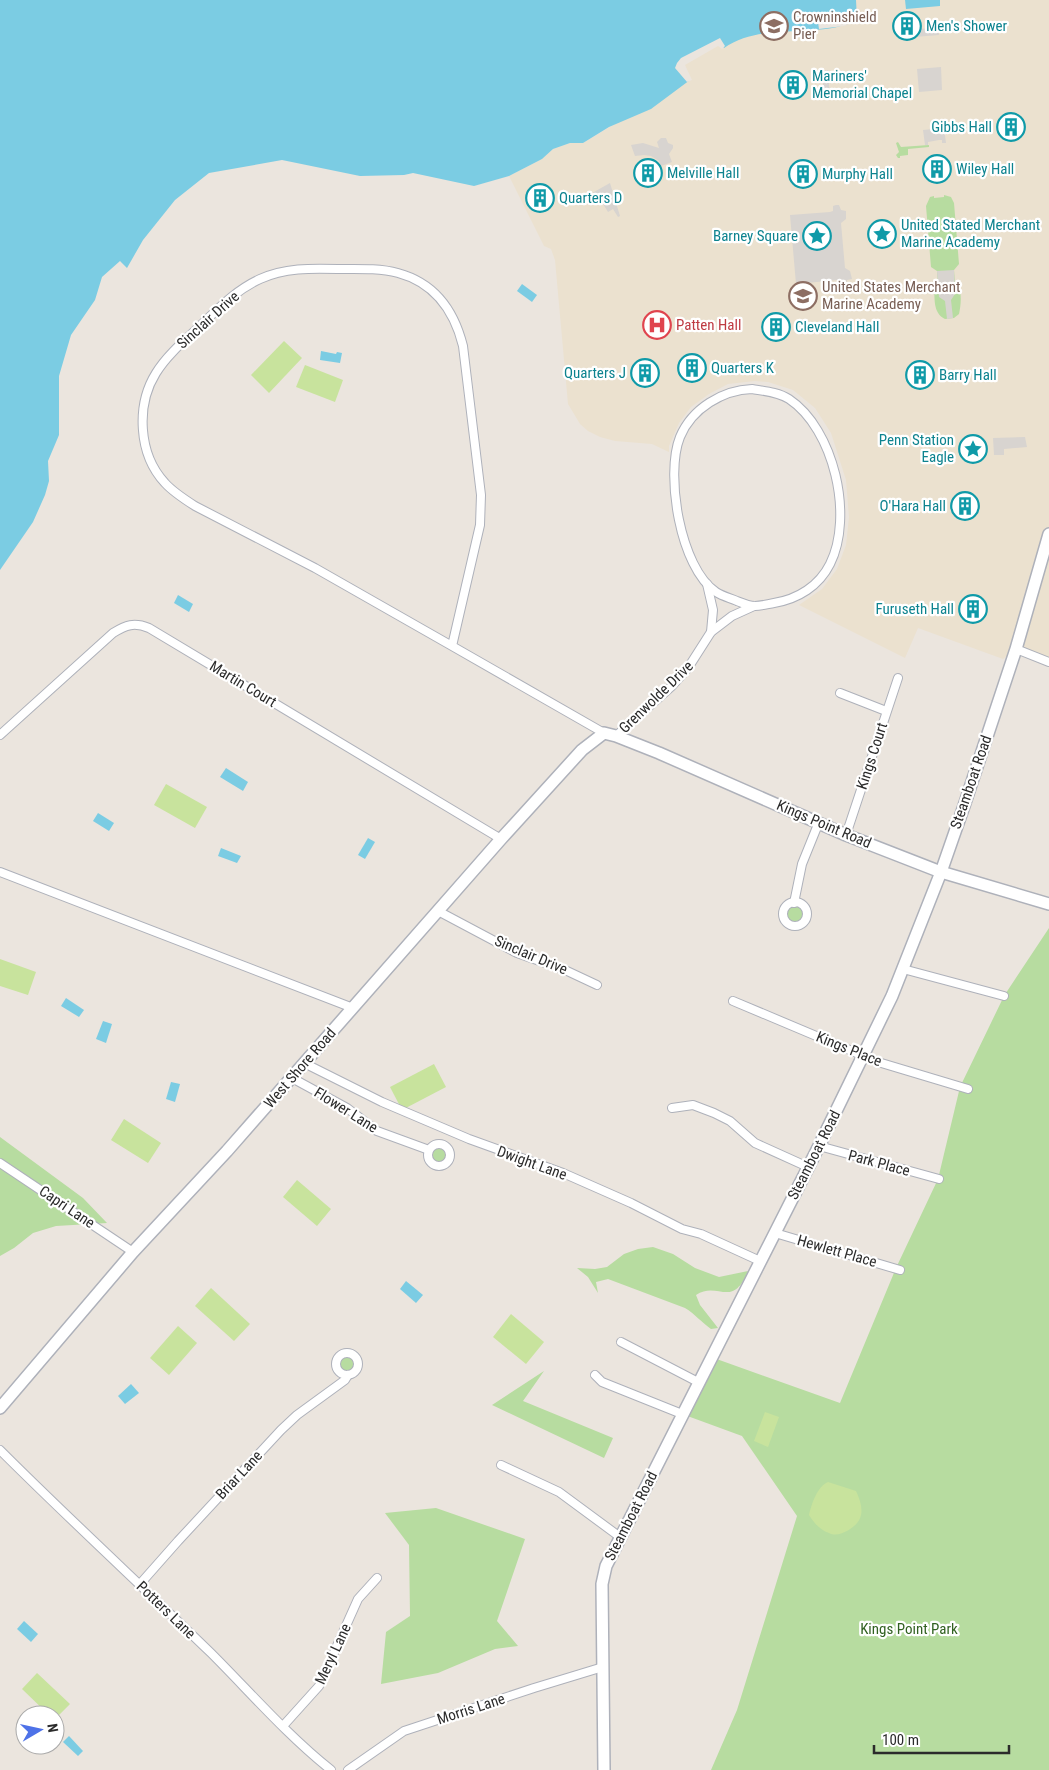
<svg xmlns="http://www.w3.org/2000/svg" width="1049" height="1770" font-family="'Roboto Condensed',sans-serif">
<rect width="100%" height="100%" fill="#ebe5de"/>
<!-- education -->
<path fill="#ebe1cf" d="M719,0H1049V662L1016,649L1003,659L918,628L905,658L799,605L822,589L837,569L846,545L849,517L846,480L831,433L815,408L793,390L768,382L755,381L728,384L709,394L691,407L679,423L669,446V452L652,444L615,441L600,437L588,431L580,424L568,404L555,260L551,249L544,246L509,176L542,159L553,149L570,143H583L689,80L682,64Z"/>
<!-- green -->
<g fill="#b7dca0">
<path d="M898,142L901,147L929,145V147L908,149V155L900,156V158H898L896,155L899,152L896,143Z"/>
<path d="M944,195L951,197L954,203L959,264L954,270L955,283L958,284C962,293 961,305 959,314L954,318L945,319C933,313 935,300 934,288L938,285L937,271L931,267L926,206L930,197L934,196V198L944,197Z"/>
<circle cx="795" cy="914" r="8"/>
<path d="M1049,928V1770H711L737,1710L797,1516L742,1436L682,1414L711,1357L840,1403L896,1268L938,1179L960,1087L1004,996Z"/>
<path d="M0,1137L83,1198L107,1223L56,1226L33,1233L14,1248L0,1256Z"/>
<circle cx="439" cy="1154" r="8"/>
<path d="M653,1247L673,1254L695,1268L719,1277L748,1271C732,1310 718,1280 696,1295L700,1305L718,1328L711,1329C701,1322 695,1314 685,1308L608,1279L596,1282L598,1293L588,1277L577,1268L595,1269L607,1267L624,1254L638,1249Z"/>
<circle cx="347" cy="1364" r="8"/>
<path d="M544,1371L523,1401L613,1438L604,1458L492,1405Z"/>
<path d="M436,1508L525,1539L497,1621L518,1646L495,1649L438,1673L381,1684L386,1632L410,1616L409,1545L385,1513Z"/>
</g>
<!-- pitch -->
<g fill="#c8e39d">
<path d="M284,341L302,358L269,393L251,375Z"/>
<path d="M305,365L343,380L335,402L296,387Z"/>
<path d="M166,784L207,807L195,828L154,805Z"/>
<path d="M0,959L36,972L28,995L0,986Z"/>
<path d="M434,1064L446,1087L402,1110L390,1087Z"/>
<path d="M124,1119L161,1143L148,1163L111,1140Z"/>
<path d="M297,1180L331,1209L317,1226L283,1197Z"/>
<path d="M211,1288L250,1324L234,1341L195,1306Z"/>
<path d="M511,1314L544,1342L526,1364L493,1337Z"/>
<path d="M178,1326L197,1343L169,1375L150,1358Z"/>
<path d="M765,1412L779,1417L768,1447L754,1441Z"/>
<path d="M828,1482L856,1491C864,1508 865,1521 847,1531C841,1534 835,1536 829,1533C820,1530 814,1523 809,1515C812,1503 817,1487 828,1482Z"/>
<path d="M37,1673L70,1704L55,1719V1715H49L22,1689Z"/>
</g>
<!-- plaza -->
<g fill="#d8d4d0">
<path d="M932,26H937L939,35L914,37L913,28L918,27L919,29L931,28Z"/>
<path d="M941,67L942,90L919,92L917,69Z"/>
<path d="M828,70L830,97L821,98V95L824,94L822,74H819L818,71Z"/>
<path d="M944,128L946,143H942V140H939L928,142V145H925L923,130Z"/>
<path d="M661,138H666L668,143L673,145V148L669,154L672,162L661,166L659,161L651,156L644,155L635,156L631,145L643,143L659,148L657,142Z"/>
<path d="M610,183L620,216L618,217L613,209L608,212L600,199L597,200L596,198L589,202L585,197Z"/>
<path d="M836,205H839L841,210L846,211V219L841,223L845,268L850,271L852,279L847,280L846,285H841L837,280L796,284L790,215L830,212L833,211V206Z"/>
<path d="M954,270L955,294L951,300L953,318L947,319L945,301L939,297L937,271Z"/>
<path d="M1025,437L1027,447L1004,449V455H994L993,438Z"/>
<path d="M984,439L985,455L973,456L972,440Z"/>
</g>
<!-- water -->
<g fill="#7bcce3">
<path d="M0,0H856L857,20C818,40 763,21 724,48L720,43L683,64L690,80L651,109L609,127L583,143H570L553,149L542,159L509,176L474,186L413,173L404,175L360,176L282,160L209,173L175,200L143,240L127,268L120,261L102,277L95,300L71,335L59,376V435L48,461L49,481L45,495L33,522L0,570Z"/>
<path d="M905,0H940V6L906,9Z"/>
<path d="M522,284L537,295L532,302L517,291Z"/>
<path d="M321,351L336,354L337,352L342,353L340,363L320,360Z"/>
<path d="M178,595L193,604L189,612L174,603Z"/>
<path d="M226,768L248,782L243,791L220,777Z"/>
<path d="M98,813L114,823L109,831L93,821Z"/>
<path d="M368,838L375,842L365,859L358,855Z"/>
<path d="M221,848L241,856L237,863L218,856Z"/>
<path d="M66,998L84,1010L79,1017L61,1006Z"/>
<path d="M103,1021L112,1024L106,1043L96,1039Z"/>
<path d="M171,1082L180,1084L175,1102L166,1099Z"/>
<path d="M406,1281L423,1295L416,1303L400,1289Z"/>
<path d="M131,1384L139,1393L125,1404L118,1396Z"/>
<path d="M24,1621L38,1634L31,1642L17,1629Z"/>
<path d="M69,1736L83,1751L78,1756L63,1742Z"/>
</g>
<!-- pier -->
<g fill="#ebe5de">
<path d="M857,13V20L844,26L819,29L818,22L849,16Z"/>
<path d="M720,38L725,46L722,49L718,46L685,65L692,80L687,82L675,68L677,63L681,58Z"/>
</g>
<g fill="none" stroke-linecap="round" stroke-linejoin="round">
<defs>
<g id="street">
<path d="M752,389C764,391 778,392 789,399C834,429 854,516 830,564C819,586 798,599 774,603C768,604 761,606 755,606C749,606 742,603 737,601C730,598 722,596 716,592C680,568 665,474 680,437C692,408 723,390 752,389Z"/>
<path d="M707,584L713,610L711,632"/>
<path d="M452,646L315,568L195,506C184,499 173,492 165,483C138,454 136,405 156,373C167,355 185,340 200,326C219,308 236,290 260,279C284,268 311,268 338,269C358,269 379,268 398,273C435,283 454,310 463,346L481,495L480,525L452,646L604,733"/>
<path d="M1016,649L1049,662"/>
<path d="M840,693L886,711"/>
<path d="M0,735L113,633C126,625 134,622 149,628L501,839"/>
<path d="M616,736L672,686L688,668L711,632L732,616L754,606"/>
<path d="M846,835L898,678"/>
<path d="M0,872L353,1008"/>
<circle cx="795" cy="914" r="12"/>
<path d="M794,903L802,864L819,822"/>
<path d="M438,911L517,953L565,970L597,985"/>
<path d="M903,969L1004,996"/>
<path d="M733,1001L878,1062L968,1089"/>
<path d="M304,1063L382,1102L469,1139L563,1173L631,1203L682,1229L701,1234L760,1261"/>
<path d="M292,1078L347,1108L377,1131L429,1150"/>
<path d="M672,1108L693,1105L714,1113L730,1121L755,1143L808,1167"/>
<circle cx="439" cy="1155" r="11"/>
<path d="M819,1146L939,1179"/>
<path d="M0,1163L133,1252"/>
<path d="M775,1233L900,1270"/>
<path d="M621,1342L698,1382"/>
<circle cx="347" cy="1364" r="11"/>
<path d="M595,1375L602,1382L682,1414"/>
<path d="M0,1450C69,1519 141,1585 211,1653C250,1692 287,1735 331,1770"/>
<path d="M501,1465L559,1492L620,1537"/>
<path d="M140,1584L178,1541L281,1430L297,1415L345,1380L348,1375"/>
<path d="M283,1726L319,1686L358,1599L377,1578"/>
<path d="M348,1770L404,1731L534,1688L603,1667"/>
</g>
<g id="secondary">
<path d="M0,1408L133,1252L227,1151L501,839L582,750L604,733L616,736L659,753L846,835L941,872L1049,904"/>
<path d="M604,1770L602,1584L606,1566L819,1146L892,996L941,872L964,806L1016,649L1049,534"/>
</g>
</defs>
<!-- street casing -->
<use href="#street" stroke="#aeb1ba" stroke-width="10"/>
<!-- secondary casing -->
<use href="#secondary" stroke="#aeb1ba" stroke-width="14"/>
<!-- street -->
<use href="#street" stroke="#fff" stroke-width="8"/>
<!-- secondary -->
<use href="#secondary" stroke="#fff" stroke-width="11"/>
</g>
<!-- icons -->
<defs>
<symbol id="university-ring" viewBox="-11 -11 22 22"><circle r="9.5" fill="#fff" stroke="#8d6e63" stroke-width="1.5"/><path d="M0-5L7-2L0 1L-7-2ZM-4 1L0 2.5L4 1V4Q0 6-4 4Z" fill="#8d6e63"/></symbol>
<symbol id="building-ring" viewBox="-11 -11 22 22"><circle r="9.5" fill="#fff" stroke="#0f9aa8" stroke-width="1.5"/><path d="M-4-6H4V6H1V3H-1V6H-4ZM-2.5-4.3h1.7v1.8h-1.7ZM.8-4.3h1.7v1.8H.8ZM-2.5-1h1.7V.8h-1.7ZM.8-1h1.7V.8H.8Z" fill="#0f9aa8"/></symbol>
<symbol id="sight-ring" viewBox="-11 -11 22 22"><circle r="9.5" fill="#fff" stroke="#0f9aa8" stroke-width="1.5"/><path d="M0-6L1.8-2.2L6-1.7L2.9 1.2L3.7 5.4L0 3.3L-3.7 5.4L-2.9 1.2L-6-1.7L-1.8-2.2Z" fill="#0f9aa8"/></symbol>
<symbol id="hospital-ring" viewBox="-11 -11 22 22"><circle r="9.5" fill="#fff" stroke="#e0444e" stroke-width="1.5"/><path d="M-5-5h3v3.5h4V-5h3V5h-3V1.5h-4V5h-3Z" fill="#e0444e"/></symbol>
</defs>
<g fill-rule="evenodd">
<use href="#university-ring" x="758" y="10" width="32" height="32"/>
<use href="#building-ring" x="891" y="10" width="32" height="32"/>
<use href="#building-ring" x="777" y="69" width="32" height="32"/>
<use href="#building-ring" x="995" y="111" width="32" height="32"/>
<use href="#building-ring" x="921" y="153" width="32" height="32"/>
<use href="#building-ring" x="632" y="157" width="32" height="32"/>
<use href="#building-ring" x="787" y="158" width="32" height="32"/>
<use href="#building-ring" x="524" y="182" width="32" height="32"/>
<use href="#sight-ring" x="866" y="218" width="32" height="32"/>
<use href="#sight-ring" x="801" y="220" width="32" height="32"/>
<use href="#university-ring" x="787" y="280" width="32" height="32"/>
<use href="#hospital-ring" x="641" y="309" width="32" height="32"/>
<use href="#building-ring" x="760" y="311" width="32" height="32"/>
<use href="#building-ring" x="676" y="352" width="32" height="32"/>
<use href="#building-ring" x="629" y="357" width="32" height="32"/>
<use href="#building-ring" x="904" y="359" width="32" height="32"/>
<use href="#sight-ring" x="957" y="433" width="32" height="32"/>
<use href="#building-ring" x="949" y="490" width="32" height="32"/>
<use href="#building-ring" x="957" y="593" width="32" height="32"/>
</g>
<g text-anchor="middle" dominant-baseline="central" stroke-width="4.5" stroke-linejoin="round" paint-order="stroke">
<!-- education labels -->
<g font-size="15" fill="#785e54" stroke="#fff" text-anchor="start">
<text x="793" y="17">Crowninshield<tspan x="793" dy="17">Pier</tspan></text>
<text x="822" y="287">United States Merchant<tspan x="822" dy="17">Marine Academy</tspan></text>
</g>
<!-- culture labels -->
<g font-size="15" fill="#0d838f" stroke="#fff" text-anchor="start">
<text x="926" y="26">Men's Shower</text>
<text x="812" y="76">Mariners'<tspan x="812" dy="17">Memorial Chapel</tspan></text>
<text x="992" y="127" text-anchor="end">Gibbs Hall</text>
<text x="956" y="169">Wiley Hall</text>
<text x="667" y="173">Melville Hall</text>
<text x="822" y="174">Murphy Hall</text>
<text x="559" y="198">Quarters D</text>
<text x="901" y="225">United Stated Merchant<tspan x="901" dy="17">Marine Academy</tspan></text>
<text x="798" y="236" text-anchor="end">Barney Square</text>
<text x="795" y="327">Cleveland Hall</text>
<text x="711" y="368">Quarters K</text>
<text x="626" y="373" text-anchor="end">Quarters J</text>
<text x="939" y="375">Barry Hall</text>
<text x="954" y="440" text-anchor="end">Penn Station<tspan x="954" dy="17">Eagle</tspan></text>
<text x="946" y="506" text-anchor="end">O'Hara Hall</text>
<text x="954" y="609" text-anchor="end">Furuseth Hall</text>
</g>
<!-- street labels -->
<g font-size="15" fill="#2b2b2b" stroke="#fff">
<text transform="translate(208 320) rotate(-42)">Sinclair Drive</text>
<text transform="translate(243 684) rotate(31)">Martin Court</text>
<text transform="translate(656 697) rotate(-44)">Grenwolde Drive</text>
<text transform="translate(872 756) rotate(-72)">Kings Court</text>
<text transform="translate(971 782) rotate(-71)">Steamboat Road</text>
<text transform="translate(824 824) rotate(23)">Kings Point Road</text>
<text transform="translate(531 955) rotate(23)">Sinclair Drive</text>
<text transform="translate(849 1049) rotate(22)">Kings Place</text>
<text transform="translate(300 1068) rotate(-49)">West Shore Road</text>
<text transform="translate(346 1110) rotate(32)">Flower Lane</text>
<text transform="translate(814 1155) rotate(-63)">Steamboat Road</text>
<text transform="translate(532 1163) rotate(20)">Dwight Lane</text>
<text transform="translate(879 1163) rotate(15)">Park Place</text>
<text transform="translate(67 1207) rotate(34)">Capri Lane</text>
<text transform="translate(837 1251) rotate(16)">Hewlett Place</text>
<text transform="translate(239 1475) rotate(-47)">Briar Lane</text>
<text transform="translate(631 1516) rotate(-63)">Steamboat Road</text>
<text transform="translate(166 1610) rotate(44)">Potters Lane</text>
<text transform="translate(333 1654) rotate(-65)">Meryl Lane</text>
<text transform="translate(471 1709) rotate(-18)">Morris Lane</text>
</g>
<!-- health labels -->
<g font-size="15" fill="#be3a42" stroke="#fff" text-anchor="start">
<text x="676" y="325">Patten Hall</text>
</g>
<!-- park labels -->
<g font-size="15" fill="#316121" stroke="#fff">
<text x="909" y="1629">Kings Point Park</text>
</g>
</g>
<!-- north arrow -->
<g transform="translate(40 1730) rotate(81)"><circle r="24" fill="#ffffff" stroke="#aaaaaa"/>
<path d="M0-4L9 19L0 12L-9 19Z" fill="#4e72e8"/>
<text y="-8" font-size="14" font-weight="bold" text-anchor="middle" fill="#2b2b2b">N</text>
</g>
<!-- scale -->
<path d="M874 1745v8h135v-8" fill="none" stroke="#2b2b2b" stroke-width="2.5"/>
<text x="882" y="1745" font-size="15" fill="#2b2b2b" stroke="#ffffff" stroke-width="4" paint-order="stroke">100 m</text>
</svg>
